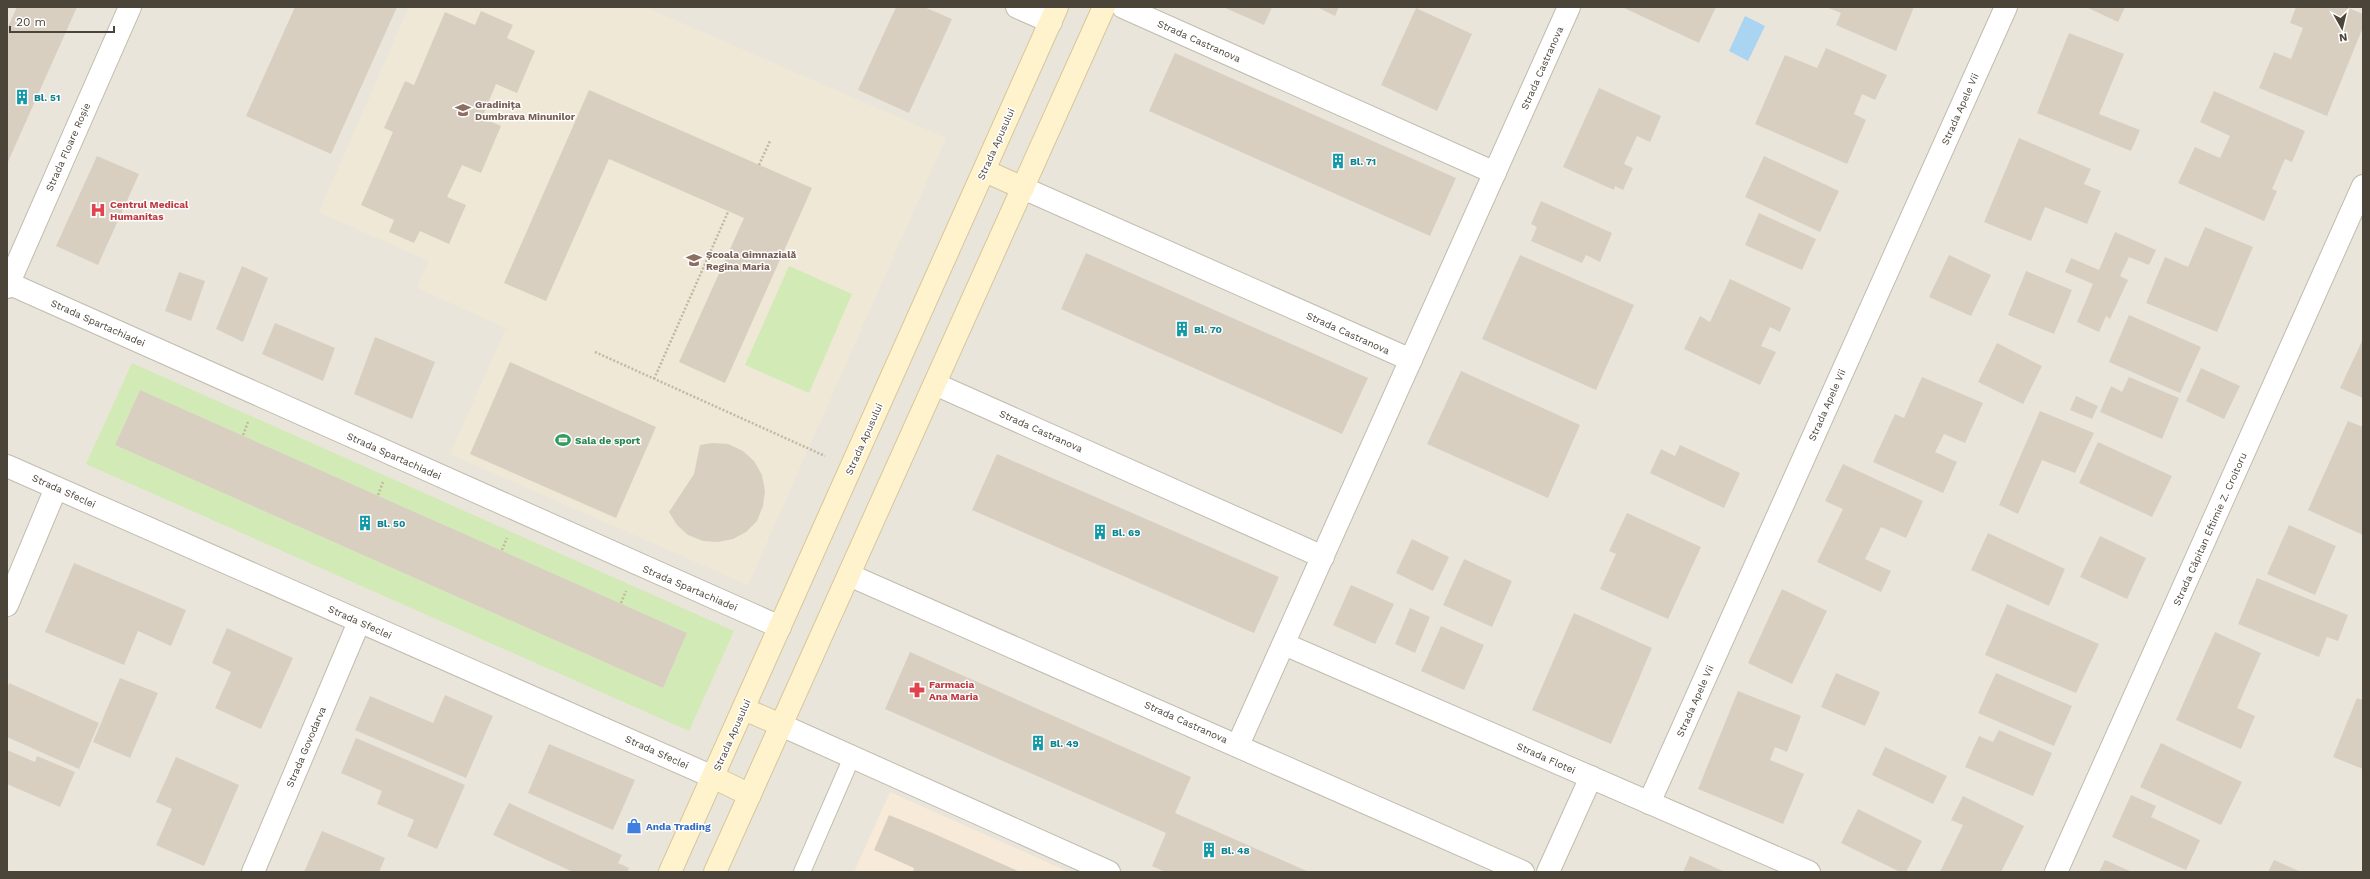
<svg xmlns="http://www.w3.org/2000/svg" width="2370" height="879" font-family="'Work Sans',sans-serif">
<rect width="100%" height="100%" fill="#f6f3ec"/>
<!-- residential -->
<rect fill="#eae5da" x="7" y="7" width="2356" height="865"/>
<!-- commercial -->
<path fill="#f7ead8" d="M890,792L1069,872H854Z"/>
<!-- education -->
<path fill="#efe8d6" d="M409,7H645L946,138L748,585L450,454L506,328L417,288L429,261L319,212Z"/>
<!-- green -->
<g fill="#d2eab5" fill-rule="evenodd">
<path d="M789,266L852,294L809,393L745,365Z"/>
<path d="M132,363L734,631L689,731L86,464ZM140,390L687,633L663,688L115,445Z"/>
</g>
<!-- water -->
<path fill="#a9d4f2" d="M1745,16L1765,26L1748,61L1729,51Z"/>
<!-- building -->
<g fill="#d8cfc1">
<path d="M17,7H77L7,164V29Z"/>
<path d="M295,7H397L331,154L246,116Z"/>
<path d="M896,7H924L952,19L909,113L858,90Z"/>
<path d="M1223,7H1272L1264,25Z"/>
<path d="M1317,7H1339L1335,16Z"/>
<path d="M1622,7H1716L1699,43Z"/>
<path d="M1826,7H1914L1896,51L1836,25L1841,13Z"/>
<path d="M2086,7H2125L2118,22Z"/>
<path d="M2296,7H2346L2363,14V27L2327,116L2259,88L2274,52L2291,59L2303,28L2290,23Z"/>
<path d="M1416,8L1472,34L1437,111L1381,85Z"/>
<path d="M481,11L513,25L507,38L535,51L517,93L496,84L482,118L501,126L481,173L462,165L447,197L466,205L449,244L420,231L414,243L389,232L394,220L361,205L393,132L384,128L405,81L414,85L445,12L475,25Z"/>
<path d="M2069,33L2124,54L2099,114L2140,130L2131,151L2037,113Z"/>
<path d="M1826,48L1887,75L1875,100L1862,94L1854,114L1866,120L1847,164L1755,124L1785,55L1817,68Z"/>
<path d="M1175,53L1456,178L1430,236L1149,111Z"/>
<path d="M1599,88L1661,116L1650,142L1637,136L1624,164L1633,168L1623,190L1615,186L1614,190L1563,167Z"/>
<path d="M589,90L812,188L725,383L679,362L744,218L609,159L546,301L504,283Z"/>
<path d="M2214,91L2305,131L2292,162L2285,159L2272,189L2277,191L2264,221L2178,183L2195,147L2220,158L2230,136L2200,122Z"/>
<path d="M2019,138L2091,169L2084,184L2101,191L2087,224L2045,207L2031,241L1984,222Z"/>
<path d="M97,156L139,174L98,265L56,246Z"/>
<path d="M1764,156L1839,191L1820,232L1745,197Z"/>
<path d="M1541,201L1612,233L1600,262L1586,255L1582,263L1531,241L1537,227L1531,224Z"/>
<path d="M1759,213L1816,239L1802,270L1745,245Z"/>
<path d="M2205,227L2253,247L2217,332L2146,303L2165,257L2188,267Z"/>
<path d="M2115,232L2156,250L2149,265L2129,257L2120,276L2128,280L2110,319L2106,316L2099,332L2077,322L2093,284L2065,272L2071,258L2099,270Z"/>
<path d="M1086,253L1368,378L1342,434L1061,309Z"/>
<path d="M1520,255L1634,305L1596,390L1482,339Z"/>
<path d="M1949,255L1991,275L1971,316L1929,297Z"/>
<path d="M242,266L268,278L243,342L216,329Z"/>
<path d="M2026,271L2072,290L2054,334L2008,315Z"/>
<path d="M179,272L205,281L191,321L165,311Z"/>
<path d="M1730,279L1791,308L1780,332L1770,327L1761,346L1776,352L1760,385L1684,349L1700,316L1710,322Z"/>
<path d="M2129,315L2201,347L2180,393L2109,362Z"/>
<path d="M275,323L335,348L323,381L262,354Z"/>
<path d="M375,337L435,362L412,419L354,394Z"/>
<path d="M2363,339V398L2340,388Z"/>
<path d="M1997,343L2042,366L2023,404L1978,382Z"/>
<path d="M510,362L656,427L616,518L470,454Z"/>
<path d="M2201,368L2240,386L2224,419L2186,401Z"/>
<path d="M1461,371L1580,425L1548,498L1427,444Z"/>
<path d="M1922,377L1983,403L1965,443L1944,434L1935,452L1957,462L1943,493L1873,462L1895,414L1904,418Z"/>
<path d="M2129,377L2179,398L2162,439L2100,412L2111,386L2122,392Z"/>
<path d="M140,390L687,633L663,688L115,445Z"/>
<path d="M2076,396L2098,406L2092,419L2070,410Z"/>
<path d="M2040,411L2094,433L2075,473L2042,460L2018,514L1999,505Z"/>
<path d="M2348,421L2363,427V535L2308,510Z"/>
<path d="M2098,442L2172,476L2152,517L2079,483Z"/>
<path d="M712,443L728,444L743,451L754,461L762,475L765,491L763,506L757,521L746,532L733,539L718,542L703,541L688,535L677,525L669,512L694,474L700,445Z"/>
<path d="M1680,445L1740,473L1724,508L1650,473L1661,449L1675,456Z"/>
<path d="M997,454L1279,577L1254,633L972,510Z"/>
<path d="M1843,464L1923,501L1906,538L1881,527L1865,559L1891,571L1881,592L1817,562L1843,509L1825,501Z"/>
<path d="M1627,513L1701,547L1668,619L1600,589L1616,554L1609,551Z"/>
<path d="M2289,525L2336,546L2315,595L2267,574Z"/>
<path d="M1988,533L2065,569L2049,606L1971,570Z"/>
<path d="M2100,536L2146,558L2127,599L2080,577Z"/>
<path d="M1412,539L1449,557L1433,591L1396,573Z"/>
<path d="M1464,559L1512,581L1492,627L1443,605Z"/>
<path d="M74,563L186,610L171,646L138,631L124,665L45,632Z"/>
<path d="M2257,578L2348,615L2338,641L2327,637L2319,657L2238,624Z"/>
<path d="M1351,585L1394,604L1375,644L1333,625Z"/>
<path d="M1782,589L1827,611L1792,684L1748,663Z"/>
<path d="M2007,604L2099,644L2076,693L1985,655Z"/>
<path d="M1410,608L1430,617L1415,653L1395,644Z"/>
<path d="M1574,613L1652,648L1611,744L1532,710Z"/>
<path d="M1441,626L1484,645L1464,690L1421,671Z"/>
<path d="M227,628L293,658L261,729L215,708L231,672L212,663Z"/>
<path d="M2215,632L2261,653L2237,708L2255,716L2241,749L2176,720Z"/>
<path d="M910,652L1191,777L1175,813L1309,872H1165L1152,866L1166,833L885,709Z"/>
<path d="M1836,673L1880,692L1865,726L1821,707Z"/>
<path d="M1996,673L2072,706L2054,746L1978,713Z"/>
<path d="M120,678L158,693L130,758L93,742Z"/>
<path d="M9,683L99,723L79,769L7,737V689Z"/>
<path d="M1738,691L1801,716L1787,752L1775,747L1770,760L1804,774L1783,824L1698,789Z"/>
<path d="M445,695L493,716L466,778L355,730L370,696L433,723Z"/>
<path d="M2357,698L2363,700V769L2333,757Z"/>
<path d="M1999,730L2052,753L2033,796L1965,767L1979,736L1993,742Z"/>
<path d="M356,738L465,785L437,849L407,836L414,820L377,804L382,791L341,773Z"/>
<path d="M2161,743L2242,782L2221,825L2140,787Z"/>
<path d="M549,744L635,780L613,830L528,793Z"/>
<path d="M1885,747L1947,776L1933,804L1872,775Z"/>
<path d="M7,750L35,762L37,756L75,772L60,807L7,784Z"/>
<path d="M176,757L239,785L204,866L156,845L172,809L156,802Z"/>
<path d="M2131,795L2156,806L2151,817L2200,840L2186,870L2112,837Z"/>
<path d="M1963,796L2024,826L2001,872H1940L1963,825L1951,820Z"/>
<path d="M509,803L622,855L618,863L629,868L627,872H573L493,835Z"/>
<path d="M1858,809L1922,841L1906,872H1900L1841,843Z"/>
<path d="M889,815L930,832L1020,872H913L914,868L874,850Z"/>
<path d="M322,831L385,858L379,872H304Z"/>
<path d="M1690,856L1725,872H1683Z"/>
<path d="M2105,860L2132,872H2099Z"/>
<path d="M2274,860L2301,872H2268Z"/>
</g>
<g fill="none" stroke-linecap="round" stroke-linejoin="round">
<defs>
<path id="lane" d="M802,872L852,757"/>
<g id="street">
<path d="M1017,7L1051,22"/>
<path d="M1123,7L1495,173"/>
<path d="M1023,188L1411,360"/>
<path d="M8,283L780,627"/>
<path d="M7,287L130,7"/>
<path d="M935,384L1323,557"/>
<path d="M7,466L713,777"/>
<path d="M849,575L1523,872"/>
<path d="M7,605L56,488"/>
<path d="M1284,644L1809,872"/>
<path d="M781,725L1109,872"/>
<path d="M1238,745L1569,7"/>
<path d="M1649,803L2006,7"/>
<path d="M253,872L359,622"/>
<path d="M1548,872L1591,777"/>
<path d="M2056,872L2363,186"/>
</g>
<g id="secondary">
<path d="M985,171L1023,188"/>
<path d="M744,709L781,725"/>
<path d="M713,777L750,795"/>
<path d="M670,872L1057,7"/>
<path d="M715,872L1104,7"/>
</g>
</defs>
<!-- lane casing -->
<use href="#lane" stroke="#c2bbae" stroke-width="18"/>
<!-- street casing -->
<use href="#street" stroke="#c2bbae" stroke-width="24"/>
<!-- secondary casing -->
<use href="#secondary" stroke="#d6c79b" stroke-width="24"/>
<!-- path -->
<g stroke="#c4b79f" stroke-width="2.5" stroke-dasharray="2 2" stroke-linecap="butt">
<path d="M759,165L770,141"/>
<path d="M595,352L825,456"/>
<path d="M654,379L728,212"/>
<path d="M243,435L248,422"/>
<path d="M378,495L383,482"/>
<path d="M502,550L507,538"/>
<path d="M621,603L626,591"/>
</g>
<!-- lane -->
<use href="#lane" stroke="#fff" stroke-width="16"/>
<!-- street -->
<use href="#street" stroke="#fff" stroke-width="22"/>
<!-- secondary -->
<use href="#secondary" stroke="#fff3cd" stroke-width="22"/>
</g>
<!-- icons -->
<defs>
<symbol id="building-bare" viewBox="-9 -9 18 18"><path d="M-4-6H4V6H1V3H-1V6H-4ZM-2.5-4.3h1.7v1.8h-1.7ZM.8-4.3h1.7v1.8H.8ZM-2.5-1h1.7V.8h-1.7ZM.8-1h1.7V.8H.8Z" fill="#0f9aa8" stroke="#fff" stroke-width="2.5" paint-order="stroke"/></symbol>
<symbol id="school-bare" viewBox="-9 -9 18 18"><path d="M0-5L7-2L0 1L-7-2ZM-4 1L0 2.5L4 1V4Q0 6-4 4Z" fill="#8d6e63" stroke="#fff" stroke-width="2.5" paint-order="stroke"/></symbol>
<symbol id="hospital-bare" viewBox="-9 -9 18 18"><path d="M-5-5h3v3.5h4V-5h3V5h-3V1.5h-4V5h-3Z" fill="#e0444e" stroke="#fff" stroke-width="2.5" paint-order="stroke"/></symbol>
<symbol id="stadium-bare" viewBox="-9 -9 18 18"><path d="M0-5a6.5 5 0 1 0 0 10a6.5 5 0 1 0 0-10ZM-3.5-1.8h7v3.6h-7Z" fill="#2e9e5b" stroke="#fff" stroke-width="2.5" paint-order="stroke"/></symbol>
<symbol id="pharmacy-bare" viewBox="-9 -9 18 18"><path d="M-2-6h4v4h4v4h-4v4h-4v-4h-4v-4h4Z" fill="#e0444e" stroke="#fff" stroke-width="2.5" paint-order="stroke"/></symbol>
<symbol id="shop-bare" viewBox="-9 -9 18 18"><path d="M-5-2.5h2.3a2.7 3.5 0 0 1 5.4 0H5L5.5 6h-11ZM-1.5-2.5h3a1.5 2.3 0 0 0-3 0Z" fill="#3f7fe0" stroke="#fff" stroke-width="2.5" paint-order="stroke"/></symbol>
</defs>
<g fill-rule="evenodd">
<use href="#building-bare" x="11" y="86" width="22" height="22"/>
<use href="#school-bare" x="452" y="99" width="22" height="22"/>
<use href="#building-bare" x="1327" y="150" width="22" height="22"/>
<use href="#hospital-bare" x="87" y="199" width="22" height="22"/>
<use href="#school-bare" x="683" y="249" width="22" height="22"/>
<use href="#building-bare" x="1171" y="318" width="22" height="22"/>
<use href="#stadium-bare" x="552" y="429" width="22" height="22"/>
<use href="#building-bare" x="354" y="512" width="22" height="22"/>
<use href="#building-bare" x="1089" y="521" width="22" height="22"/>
<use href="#pharmacy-bare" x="906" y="679" width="22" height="22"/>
<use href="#building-bare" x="1027" y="732" width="22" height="22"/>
<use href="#shop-bare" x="623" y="815" width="22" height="22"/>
<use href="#building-bare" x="1198" y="839" width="22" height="22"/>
</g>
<g text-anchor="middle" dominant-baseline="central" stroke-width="3" stroke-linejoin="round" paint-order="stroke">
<!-- street labels -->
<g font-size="10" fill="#4b4439" stroke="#fff">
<text transform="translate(1199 41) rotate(24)">Strada Castranova</text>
<text transform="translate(1542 68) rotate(-66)">Strada Castranova</text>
<text transform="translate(1960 109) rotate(-66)">Strada Apele Vii</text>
<text transform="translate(996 144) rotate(-66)">Strada Apusului</text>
<text transform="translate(68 147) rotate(-66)">Strada Floare Roșie</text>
<text transform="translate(98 323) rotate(24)">Strada Spartachiadei</text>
<text transform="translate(1348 333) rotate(24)">Strada Castranova</text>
<text transform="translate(1827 405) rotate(-66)">Strada Apele Vii</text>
<text transform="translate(1041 431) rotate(24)">Strada Castranova</text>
<text transform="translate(864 439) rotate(-66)">Strada Apusului</text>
<text transform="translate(394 456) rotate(24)">Strada Spartachiadei</text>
<text transform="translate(64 491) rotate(24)">Strada Sfeclei</text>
<text transform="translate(2210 529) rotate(-66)">Strada Căpitan Eftimie Z. Croitoru</text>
<text transform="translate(690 588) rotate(23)">Strada Spartachiadei</text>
<text transform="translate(360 622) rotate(24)">Strada Sfeclei</text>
<text transform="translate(1695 701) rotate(-66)">Strada Apele Vii</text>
<text transform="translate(1186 722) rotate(24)">Strada Castranova</text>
<text transform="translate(732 735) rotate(-66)">Strada Apusului</text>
<text transform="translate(306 747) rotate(-67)">Strada Govodarva</text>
<text transform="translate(657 752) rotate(24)">Strada Sfeclei</text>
<text transform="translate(1546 758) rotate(24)">Strada Flotei</text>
</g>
<!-- culture labels -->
<g font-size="10" font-weight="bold" fill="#0d838f" stroke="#fff" text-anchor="start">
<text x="34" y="97">Bl. 51</text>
<text x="1350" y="161">Bl. 71</text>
<text x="1194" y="329">Bl. 70</text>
<text x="377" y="523">Bl. 50</text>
<text x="1112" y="532">Bl. 69</text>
<text x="1050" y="743">Bl. 49</text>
<text x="1221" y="850">Bl. 48</text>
</g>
<!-- education labels -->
<g font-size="10" font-weight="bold" fill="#785e54" stroke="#fff" text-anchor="start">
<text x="475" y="104">Gradinița<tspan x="475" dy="12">Dumbrava Minunilor</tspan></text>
<text x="706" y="254">Școala Gimnazială<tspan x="706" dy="12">Regina Maria</tspan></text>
</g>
<!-- health labels -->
<g font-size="10" font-weight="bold" fill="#be3a42" stroke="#fff" text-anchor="start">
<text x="110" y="204">Centrul Medical<tspan x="110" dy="12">Humanitas</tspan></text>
<text x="929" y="684">Farmacia<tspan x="929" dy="12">Ana Maria</tspan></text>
</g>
<!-- leisure labels -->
<g font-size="10" font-weight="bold" fill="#27864d" stroke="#fff" text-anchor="start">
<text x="575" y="440">Sala de sport</text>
</g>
<!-- shop labels -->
<g font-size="10" font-weight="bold" fill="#366cbe" stroke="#fff" text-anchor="start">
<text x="646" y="826">Anda Trading</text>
</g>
</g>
<!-- border -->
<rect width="2370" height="879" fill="none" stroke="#4b4439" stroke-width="16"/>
<!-- north arrow -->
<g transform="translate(2342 28) rotate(172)" stroke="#ffffff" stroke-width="3" paint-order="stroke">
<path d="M0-3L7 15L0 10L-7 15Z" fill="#4b4439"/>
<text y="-6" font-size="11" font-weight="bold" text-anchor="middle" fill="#4b4439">N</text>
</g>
<!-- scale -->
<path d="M10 26v6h104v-6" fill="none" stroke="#4b4439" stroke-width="2"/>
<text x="16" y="26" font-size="12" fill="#4b4439" stroke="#ffffff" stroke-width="3" paint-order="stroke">20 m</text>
</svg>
